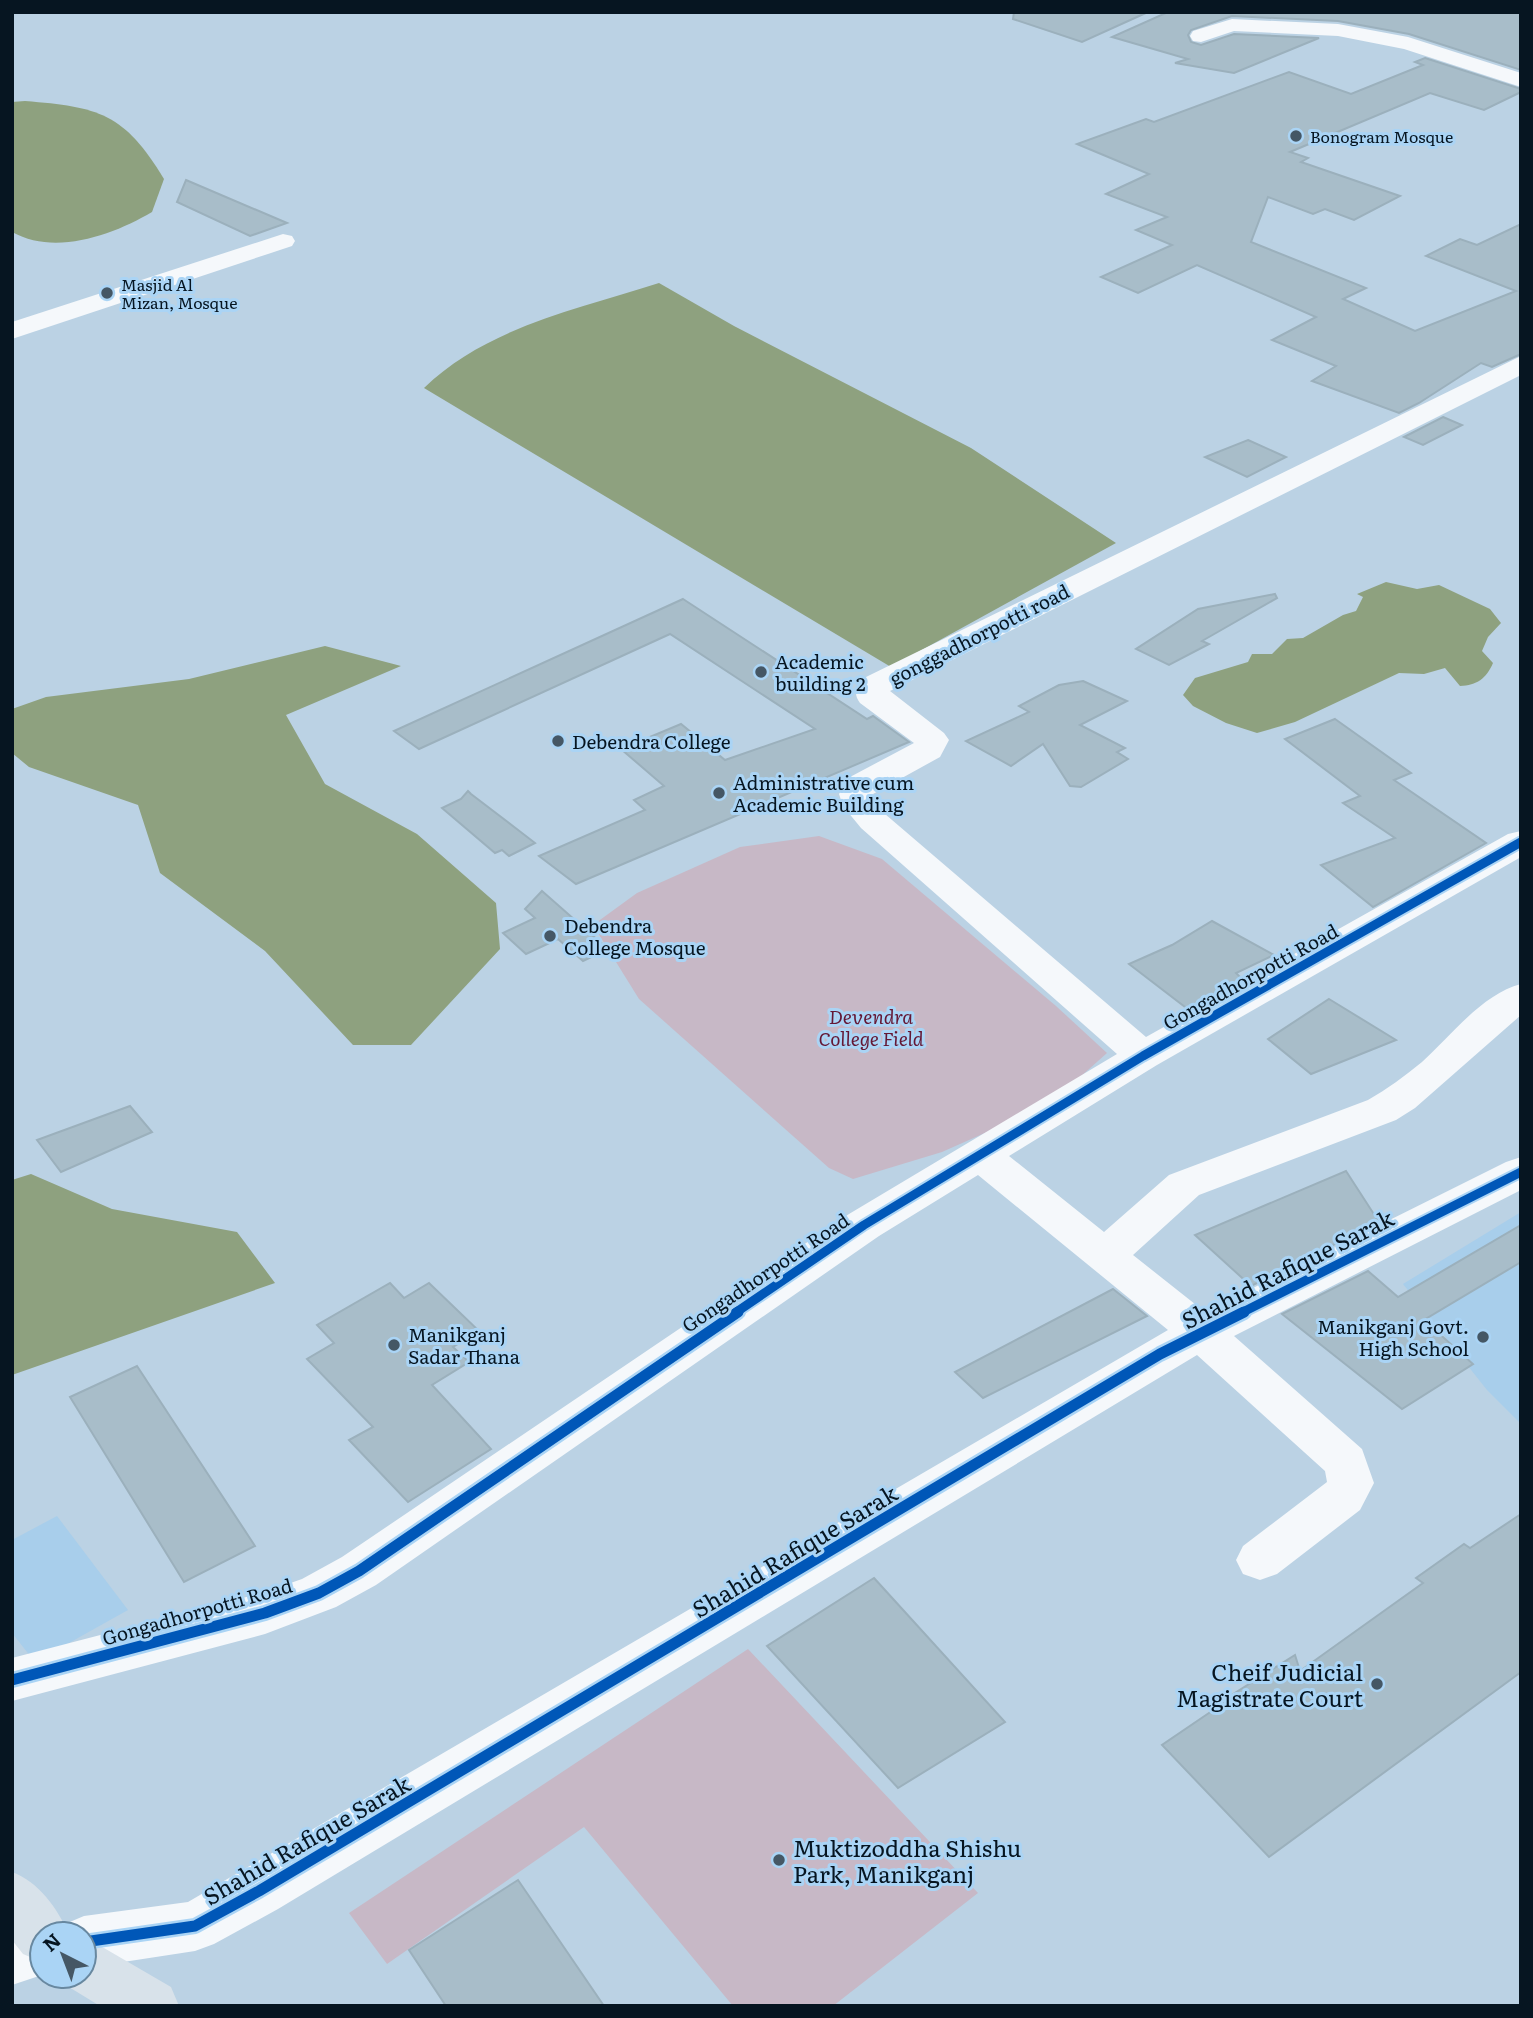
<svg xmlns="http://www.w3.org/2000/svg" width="1533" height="2018" font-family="Literata,serif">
<rect width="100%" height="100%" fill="#bbd2e4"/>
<!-- built -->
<g fill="#a8ceeb">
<path d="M1521,1212V1424L1487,1390L1403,1284Z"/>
<path d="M57,1516L128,1610L35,1662L12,1633V1540Z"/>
</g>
<!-- green -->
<g fill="#c7b8c6">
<path d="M819,836L882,859L1056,1006L1107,1053L1050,1104L942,1152L853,1179L829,1168L639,999L593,925L637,893L740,847Z"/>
<path d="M748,1649L978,1893L833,2006H733L584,1827L387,1964L349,1913Z"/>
</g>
<!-- water -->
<g fill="#8ea17f">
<path d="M25,101C99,107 124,113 164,179L152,212C113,235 55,256 12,232V102Z"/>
<path d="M659,283L734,326L971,448L1116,543L891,667L424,388C486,327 579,309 659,283Z"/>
<path d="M1386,582L1417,589L1439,585L1490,609L1501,623L1488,637L1482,651L1493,663C1486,679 1477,685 1460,686L1445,668L1424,674L1399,673L1295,722L1257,733L1226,723L1193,706L1183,695L1195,678L1248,662L1252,654H1272L1287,639L1303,638L1343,615L1356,611L1363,597L1357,594Z"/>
<path d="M325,646L401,666L286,715L325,784L417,834L496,903L500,949L411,1045H353L265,951L160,873L138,805L29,767L12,753V709L46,697L189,679Z"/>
<path d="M31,1174L112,1209L237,1232L275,1283L12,1375V1180Z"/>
</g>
<!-- building -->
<g fill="#a8bdc9" stroke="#9bb0bc" stroke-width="2">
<path d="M1014,12H1148L1082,42L1013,19Z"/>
<path d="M1168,12H1521V70L1409,34L1338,21L1232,16L1191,30L1188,35L1191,42L1201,45L1234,34L1319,38L1234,73L1175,63L1188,59L1112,37Z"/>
<path d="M1425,58L1521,89V92L1484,110L1430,93L1290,152L1308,158L1301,162L1400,196L1354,220L1325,209L1313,214L1268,197L1251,242L1366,288L1343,299L1415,331L1516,291L1426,256L1460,239L1477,245L1521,224V354L1492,367L1481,363L1419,403L1399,413L1312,381L1336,366L1272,340L1316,317L1197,265L1138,293L1101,277L1172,245L1136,230L1167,217L1106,194L1149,174L1077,144L1146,119L1154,122L1289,72L1351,94L1423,65L1415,62Z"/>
<path d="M186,180L287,223L250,236L177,202Z"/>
<path d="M1443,417L1462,425L1423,445L1404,437Z"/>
<path d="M1248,440L1286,457L1247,477L1205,457Z"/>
<path d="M1275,594L1277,598L1202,641L1209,644L1169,665L1136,649L1198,609Z"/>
<path d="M683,599L867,719L873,716L909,742L576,884L539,856L645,810L634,800L664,786L621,749L681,724L725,760L815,729L670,634L419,749L394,731Z"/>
<path d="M1083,681L1127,701L1080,725L1125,748L1117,752L1128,759L1081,787L1070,786L1043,744L1011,766L966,741L1029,712L1019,706L1059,685Z"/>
<path d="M1335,719L1411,773L1394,780L1486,843L1373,907L1321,865L1395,838L1343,803L1360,796L1285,739Z"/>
<path d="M468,791L471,794L535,843L509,856L502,850L495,853L442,808L461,799Z"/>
<path d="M542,891L584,928L608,949L583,961L558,939L526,954L503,933L535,918L525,909Z"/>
<path d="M1212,921L1274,955L1236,973L1243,980L1189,1010L1129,964L1172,945Z"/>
<path d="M1329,999L1396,1040L1311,1074L1268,1039Z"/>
<path d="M130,1106L152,1132L61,1172L37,1140Z"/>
<path d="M1346,1171L1379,1222L1251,1286L1195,1235Z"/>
<path d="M1521,1225V1262L1424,1320L1473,1364L1402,1409L1282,1314L1368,1271L1398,1297Z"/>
<path d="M390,1283L404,1298L429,1283L479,1331L453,1347L469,1362L432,1385L491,1449L408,1502L349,1440L373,1427L307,1359L334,1343L317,1325Z"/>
<path d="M1113,1289L1147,1316L983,1398L955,1372Z"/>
<path d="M137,1366L255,1546L184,1582L70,1397Z"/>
<path d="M1521,1514V1672L1269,1857L1162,1745L1231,1698L1230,1696L1295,1655L1300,1671L1423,1583L1416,1578L1464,1544L1470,1548Z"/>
<path d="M874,1578L1005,1722L898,1788L767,1646Z"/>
<path d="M518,1880L604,2006H446L409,1950Z"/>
</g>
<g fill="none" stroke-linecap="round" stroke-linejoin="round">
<!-- minor -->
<g fill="#f5f8fb" fill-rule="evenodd">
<path d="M1232,19L1338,24L1408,37L1521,73V87L1404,49L1338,36L1234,31L1201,42L1193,41L1190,36L1193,31Z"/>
<path d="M283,234L292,236L295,241L292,246L12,339V322Z"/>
<path d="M1521,356V375L890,691L944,733L949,740L940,757L873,794L877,803L885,814L1146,1037L1508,834L1521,831V857L1157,1065L1009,1156L1104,1232L1169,1175L1368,1100C1387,1089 1405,1076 1422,1062C1451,1036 1482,994 1521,984V1015L1415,1108L1396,1120L1199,1195L1133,1255L1205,1312L1506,1162L1521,1157V1190L1234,1336L1362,1449L1374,1483L1360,1510L1277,1574L1260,1580L1243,1574L1236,1560L1243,1546L1327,1482L1325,1471L1197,1355L278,1909L214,1944L195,1951L84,1968V1934H42V1975L12,1985V1933L42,1923L61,1931L65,1924L84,1916L188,1902L1168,1330L978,1175L879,1236L376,1585L336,1607L265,1634L12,1701V1658L262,1593L302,1579L342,1557L849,1214L1117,1054L861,828L843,806L839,794L850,777L914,743L860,703C852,692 857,686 866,677Z"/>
</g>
<!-- major -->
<g fill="#d8e2ea" fill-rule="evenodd">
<path d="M12,1872C39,1882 57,1908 69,1934H42V1962L23,1954L12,1940Z"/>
<path d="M84,1940L104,1948L171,1987L179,2006H100L64,1984L61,1976H84Z"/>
</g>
<defs>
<g id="cycleway-far1">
<path d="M735,1313L864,1225L1143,1056L1521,842"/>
<path d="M1241,1313L1521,1172"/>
</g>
<g id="cycleway">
<path d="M12,1680L265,1613L319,1593L359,1571L738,1312"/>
<path d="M84,1942L195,1926L259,1891L1160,1354L1244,1312"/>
</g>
</defs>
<!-- cycleway-far1 casing -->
<use href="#cycleway-far1" stroke="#aad4f5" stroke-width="13"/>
<!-- cycleway casing -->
<use href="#cycleway" stroke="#aad4f5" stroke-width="16"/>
<!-- cycleway-far1 -->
<use href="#cycleway-far1" stroke="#0057b8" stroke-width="9"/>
<!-- cycleway -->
<use href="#cycleway" stroke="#0057b8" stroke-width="11"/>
</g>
<!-- markers -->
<g fill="#455765" stroke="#aad4f5" stroke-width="2.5">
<circle cx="1296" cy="136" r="7"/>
<circle cx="107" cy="293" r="7"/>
<circle cx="761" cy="672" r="7"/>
<circle cx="558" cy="741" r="7"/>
<circle cx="719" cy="793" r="7"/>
<circle cx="550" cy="936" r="7"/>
<circle cx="1483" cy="1337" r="7"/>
<circle cx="394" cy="1345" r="7"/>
<circle cx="1377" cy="1684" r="7"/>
<circle cx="779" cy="1860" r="7"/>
</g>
<g text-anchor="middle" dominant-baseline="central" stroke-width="6" stroke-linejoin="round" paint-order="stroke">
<!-- far-poi labels -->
<g font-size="16" fill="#061521" stroke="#aad4f5" text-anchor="start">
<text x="1310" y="136">Bonogram Mosque</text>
<text x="121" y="284">Masjid Al<tspan x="121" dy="18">Mizan, Mosque</tspan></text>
</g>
<!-- street labels -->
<g font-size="19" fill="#061521" stroke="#aad4f5">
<text transform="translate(979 634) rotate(-27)">gonggadhorpotti road</text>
<text transform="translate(1250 976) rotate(-29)">Gongadhorpotti Road</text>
<text transform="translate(765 1272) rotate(-34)">Gongadhorpotti Road</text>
<text transform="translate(197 1611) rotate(-16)">Gongadhorpotti Road</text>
</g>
<!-- poi labels -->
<g font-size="19" fill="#061521" stroke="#aad4f5" text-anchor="start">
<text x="775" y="661">Academic<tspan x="775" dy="22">building 2</tspan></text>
<text x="572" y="741">Debendra College</text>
<text x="733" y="782">Administrative cum<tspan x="733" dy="22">Academic Building</tspan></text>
<text x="564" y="925">Debendra<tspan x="564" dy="22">College Mosque</tspan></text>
<text x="1469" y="1326" text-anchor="end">Manikganj Govt.<tspan x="1469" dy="22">High School</tspan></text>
<text x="408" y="1334">Manikganj<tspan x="408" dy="22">Sadar Thana</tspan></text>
</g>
<!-- park labels -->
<g font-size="19" font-style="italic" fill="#641734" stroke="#aad4f5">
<text x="871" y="1016">Devendra<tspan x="871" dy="22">College Field</tspan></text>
</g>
<!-- near-street labels -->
<g font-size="23" fill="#061521" stroke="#aad4f5">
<text transform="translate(1287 1268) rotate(-27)">Shahid Rafique Sarak</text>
<text transform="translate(794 1550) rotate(-31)">Shahid Rafique Sarak</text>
<text transform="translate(306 1839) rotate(-30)">Shahid Rafique Sarak</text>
</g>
<!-- near-poi labels -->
<g font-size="23" fill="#061521" stroke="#aad4f5" text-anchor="end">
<text x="1363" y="1671">Cheif Judicial<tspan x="1363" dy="26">Magistrate Court</tspan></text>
<text x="793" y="1847" text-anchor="start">Muktizoddha Shishu<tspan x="793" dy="26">Park, Manikganj</tspan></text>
</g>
</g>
<!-- border -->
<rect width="1533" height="2018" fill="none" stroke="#061521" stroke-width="28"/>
<!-- north arrow -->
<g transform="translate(63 1955) rotate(318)"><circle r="33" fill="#aad4f5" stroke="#6888a0" stroke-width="2"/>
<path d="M0-5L12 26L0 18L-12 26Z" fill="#455765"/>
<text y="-10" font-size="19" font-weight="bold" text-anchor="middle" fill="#061521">N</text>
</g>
</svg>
